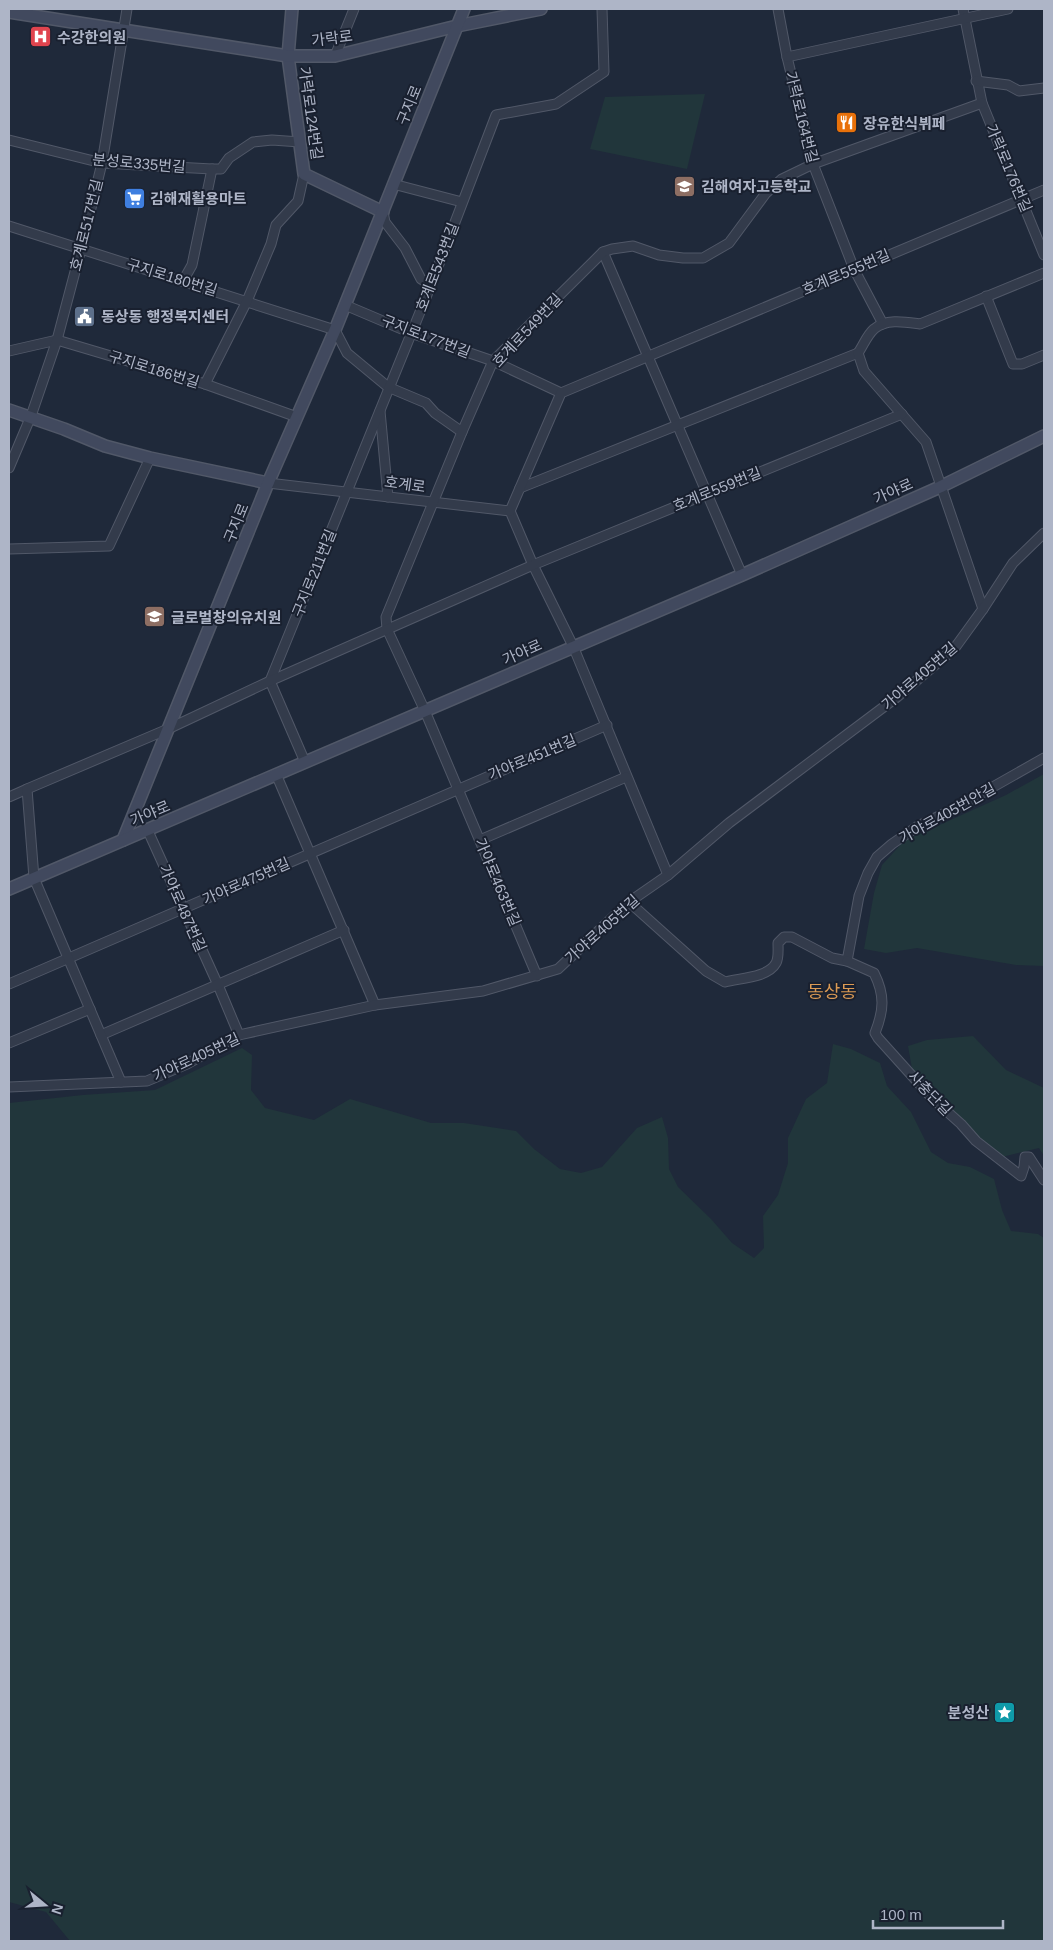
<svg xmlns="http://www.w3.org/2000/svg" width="1053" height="1950" font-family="Helvetica,'Noto Sans KR',sans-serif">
<rect width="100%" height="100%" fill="#1f293a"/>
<!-- green -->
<g fill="#21363b">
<path d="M705,94L687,169L590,149L605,97Z"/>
<path d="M1044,774V966L1016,965L917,948L886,953L864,949L874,893L882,865L904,841L1006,795Z"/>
<path d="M973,1036L1006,1070L1044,1088V1156L1039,1148L998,1158L939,1101L912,1069L908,1046L927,1040Z"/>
<path d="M833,1044L851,1049L880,1063L887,1086L911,1112L931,1152L948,1163L970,1167L994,1179L1002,1210L1011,1231L1038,1234L1044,1238V1941H70L46,1912L9,1902V1103L83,1095L155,1090L242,1048L252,1055L251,1090L265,1108L314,1120L350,1099L431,1123H464L516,1131L534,1149L560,1169L581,1173L602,1167L637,1128L662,1117L668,1138L669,1169L678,1187L711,1219L732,1243L754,1258L764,1248L763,1216L778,1195L788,1163V1138L806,1099L827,1083Z"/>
</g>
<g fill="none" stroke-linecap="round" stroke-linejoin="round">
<defs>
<g id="street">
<path d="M778,9L787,57L813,164L854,269L883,324"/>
<path d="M963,9L982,103L1044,255"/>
<path d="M335,56L354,9"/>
<path d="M787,57L1008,9"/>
<path d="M976,81L1008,85L1019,91L1044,88"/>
<path d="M9,140L102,163L212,169H221L229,158L253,142L272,140L300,142"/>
<path d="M393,184L462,202"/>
<path d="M383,212L385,222L405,248L421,279L431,285"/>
<path d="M9,226L335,330L347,353L388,387L426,403L435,413L462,432"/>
<path d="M603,252L742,575"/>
<path d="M183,281L192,265L212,169"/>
<path d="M986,296L1013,364H1022L1044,355"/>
<path d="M345,305L411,333L493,361L561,393"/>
<path d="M9,351L57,340L205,384L297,417"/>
<path d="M205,384L247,301L271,244L276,225L298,201L304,174"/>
<path d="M380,411L388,497"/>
<path d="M9,468L31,416L57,340L81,249L102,163L127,9"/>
<path d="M268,483L510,511L533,565L573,646L668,875"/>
<path d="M520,488L858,353"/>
<path d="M510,511L561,393L1044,190"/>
<path d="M9,549L109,546L150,458"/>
<path d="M983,609L926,442L864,371L858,353C863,346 867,335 874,329C886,318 906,322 920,324L1044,273"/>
<path d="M305,762L270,681L431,285L496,115L556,104L604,72L602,9"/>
<path d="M276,774L375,1005"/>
<path d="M9,797L27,789"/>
<path d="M148,831L218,985L239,1035"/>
<path d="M480,840L626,777"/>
<path d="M629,902L706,971L725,982C739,978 768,978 776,963C779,958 778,949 778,943L784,937H792L832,958L847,961L859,896L868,873L877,857L892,844L918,826L954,809L1044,758"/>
<path d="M847,961L874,973C885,995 884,1010 875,1033L878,1038L932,1098L961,1124L976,1141L1021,1176L1024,1167L1025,1157H1029L1044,1180"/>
<path d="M537,976L425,711L387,629L386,617L462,432L493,361L603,252L612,249L633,246L659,255L683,258H703L729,243L766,193L782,179L813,164L982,103"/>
<path d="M9,984L607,725"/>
<path d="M101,1035L344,930"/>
<path d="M9,1043L90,1009"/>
<path d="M121,1082L34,878L27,789L168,729L270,681L533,565L902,414"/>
<path d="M9,1087L147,1081L187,1064L239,1035L375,1005L483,991L558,969L629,902L668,875L729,823L897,697L954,649L983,609L1013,563L1044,533"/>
</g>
<g id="secondary">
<path d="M292,9L288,56L304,174L383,212"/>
<path d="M9,12L288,56H335L457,26L541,9"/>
<path d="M9,410L64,429L105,446L150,458L268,483"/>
<path d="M123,840L268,483L335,330L464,9"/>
<path d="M9,889L742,575L940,487L1044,436"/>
</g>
</defs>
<!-- street casing -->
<use href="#street" stroke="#515868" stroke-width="11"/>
<!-- secondary casing -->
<use href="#secondary" stroke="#515868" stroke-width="14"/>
<!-- street -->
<use href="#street" stroke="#333b4b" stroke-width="9"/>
<!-- secondary -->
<use href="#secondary" stroke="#41495e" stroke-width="11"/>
</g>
<!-- icons -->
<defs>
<symbol id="hospital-square" viewBox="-11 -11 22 22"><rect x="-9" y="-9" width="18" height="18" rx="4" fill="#e0444e" stroke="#19202f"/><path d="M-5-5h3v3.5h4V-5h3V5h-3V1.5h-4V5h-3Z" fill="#fff"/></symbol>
<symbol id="restaurant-square" viewBox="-11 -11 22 22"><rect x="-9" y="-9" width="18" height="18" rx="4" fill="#e8710a" stroke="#19202f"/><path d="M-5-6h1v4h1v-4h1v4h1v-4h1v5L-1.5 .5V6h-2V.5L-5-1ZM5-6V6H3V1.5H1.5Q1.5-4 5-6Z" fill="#fff"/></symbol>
<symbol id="school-square" viewBox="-11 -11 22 22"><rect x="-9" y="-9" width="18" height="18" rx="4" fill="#8d6e63" stroke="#19202f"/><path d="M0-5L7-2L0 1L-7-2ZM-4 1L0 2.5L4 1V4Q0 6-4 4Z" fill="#fff"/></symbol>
<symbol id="supermarket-square" viewBox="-11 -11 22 22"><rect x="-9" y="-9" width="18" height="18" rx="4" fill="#3f7fe0" stroke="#19202f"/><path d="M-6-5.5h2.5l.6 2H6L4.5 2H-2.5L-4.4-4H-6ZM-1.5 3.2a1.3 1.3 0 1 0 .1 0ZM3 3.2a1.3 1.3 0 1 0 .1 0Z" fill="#fff"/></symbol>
<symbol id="civic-square" viewBox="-11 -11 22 22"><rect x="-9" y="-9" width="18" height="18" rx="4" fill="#5c6f8a" stroke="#19202f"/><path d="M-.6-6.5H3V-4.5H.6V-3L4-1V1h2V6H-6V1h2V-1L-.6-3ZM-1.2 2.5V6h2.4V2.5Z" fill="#fff"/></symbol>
<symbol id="sight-square" viewBox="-11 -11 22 22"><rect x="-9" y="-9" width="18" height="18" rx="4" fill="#0f9aa8" stroke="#19202f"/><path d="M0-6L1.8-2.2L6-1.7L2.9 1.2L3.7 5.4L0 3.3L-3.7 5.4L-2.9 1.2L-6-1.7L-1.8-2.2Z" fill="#fff"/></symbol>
</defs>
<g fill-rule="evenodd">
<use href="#hospital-square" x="28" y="24" width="25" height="25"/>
<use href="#restaurant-square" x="834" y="110" width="25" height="25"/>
<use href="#school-square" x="672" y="174" width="25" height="25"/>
<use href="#supermarket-square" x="122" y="186" width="25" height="25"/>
<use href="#civic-square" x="72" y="304" width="25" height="25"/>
<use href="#school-square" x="142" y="604" width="25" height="25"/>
<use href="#sight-square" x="992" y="1700" width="25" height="25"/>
</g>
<g text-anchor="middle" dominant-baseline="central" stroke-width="4" stroke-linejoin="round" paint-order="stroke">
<!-- poi labels -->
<g font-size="15" font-weight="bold" fill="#aeb5c7" stroke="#19202f" text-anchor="start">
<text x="57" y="37">수강한의원</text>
<text x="863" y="123">장유한식뷔페</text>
<text x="701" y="186">김해여자고등학교</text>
<text x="150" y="198">김해재활용마트</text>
<text x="101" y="316">동상동 행정복지센터</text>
<text x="171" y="617">글로벌창의유치원</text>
<text x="989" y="1712" text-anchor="end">분성산</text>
</g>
<!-- street labels -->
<g font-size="15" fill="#aeb5c7" stroke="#19202f">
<text transform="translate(332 38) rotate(-7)">가락로</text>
<text transform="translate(409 105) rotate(-68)">구지로</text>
<text transform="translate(311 113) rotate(82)">가락로124번길</text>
<text transform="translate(802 117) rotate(76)">가락로164번길</text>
<text transform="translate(139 163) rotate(5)">분성로335번길</text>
<text transform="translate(1009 168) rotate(67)">가락로176번길</text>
<text transform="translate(86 225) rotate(-76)">호계로517번길</text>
<text transform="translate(437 267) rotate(-69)">호계로543번길</text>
<text transform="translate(846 272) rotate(-23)">호계로555번길</text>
<text transform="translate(172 277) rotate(17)">구지로180번길</text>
<text transform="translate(527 330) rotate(-47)">호계로549번길</text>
<text transform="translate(426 336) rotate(21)">구지로177번길</text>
<text transform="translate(154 369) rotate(17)">구지로186번길</text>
<text transform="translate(405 484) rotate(8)">호계로</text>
<text transform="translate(717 489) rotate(-22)">호계로559번길</text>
<text transform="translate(893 491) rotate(-24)">가야로</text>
<text transform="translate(236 523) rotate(-68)">구지로</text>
<text transform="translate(314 573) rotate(-68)">구지로211번길</text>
<text transform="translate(522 652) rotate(-24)">가야로</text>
<text transform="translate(919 676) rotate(-41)">가야로405번길</text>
<text transform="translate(532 757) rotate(-23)">가야로451번길</text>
<text transform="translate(150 813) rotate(-23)">가야로</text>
<text transform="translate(947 813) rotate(-29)">가야로405번안길</text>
<text transform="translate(246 881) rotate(-24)">가야로475번길</text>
<text transform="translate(498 882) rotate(67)">가야로463번길</text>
<text transform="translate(183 908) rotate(66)">가야로487번길</text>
<text transform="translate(602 929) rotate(-42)">가야로405번길</text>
<text transform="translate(196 1057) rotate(-25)">가야로405번길</text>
<text transform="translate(930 1093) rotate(46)">사충단길</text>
</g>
<!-- quarter labels -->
<g font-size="18" fill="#db9a54" stroke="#19202f">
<text x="832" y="992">동상동</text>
</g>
</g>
<!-- border -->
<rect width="1053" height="1950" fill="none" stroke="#aeb5c7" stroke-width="20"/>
<!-- north arrow -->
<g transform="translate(45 1905) rotate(108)" stroke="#19202f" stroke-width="4" paint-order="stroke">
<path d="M0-4L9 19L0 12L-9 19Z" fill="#aeb5c7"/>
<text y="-8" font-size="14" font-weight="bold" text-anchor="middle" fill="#aeb5c7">N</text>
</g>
<!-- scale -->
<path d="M873 1920v8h130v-8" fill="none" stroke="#aeb5c7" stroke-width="2.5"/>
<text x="880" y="1920" font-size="15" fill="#aeb5c7" stroke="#19202f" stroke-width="4" paint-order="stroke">100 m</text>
</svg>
